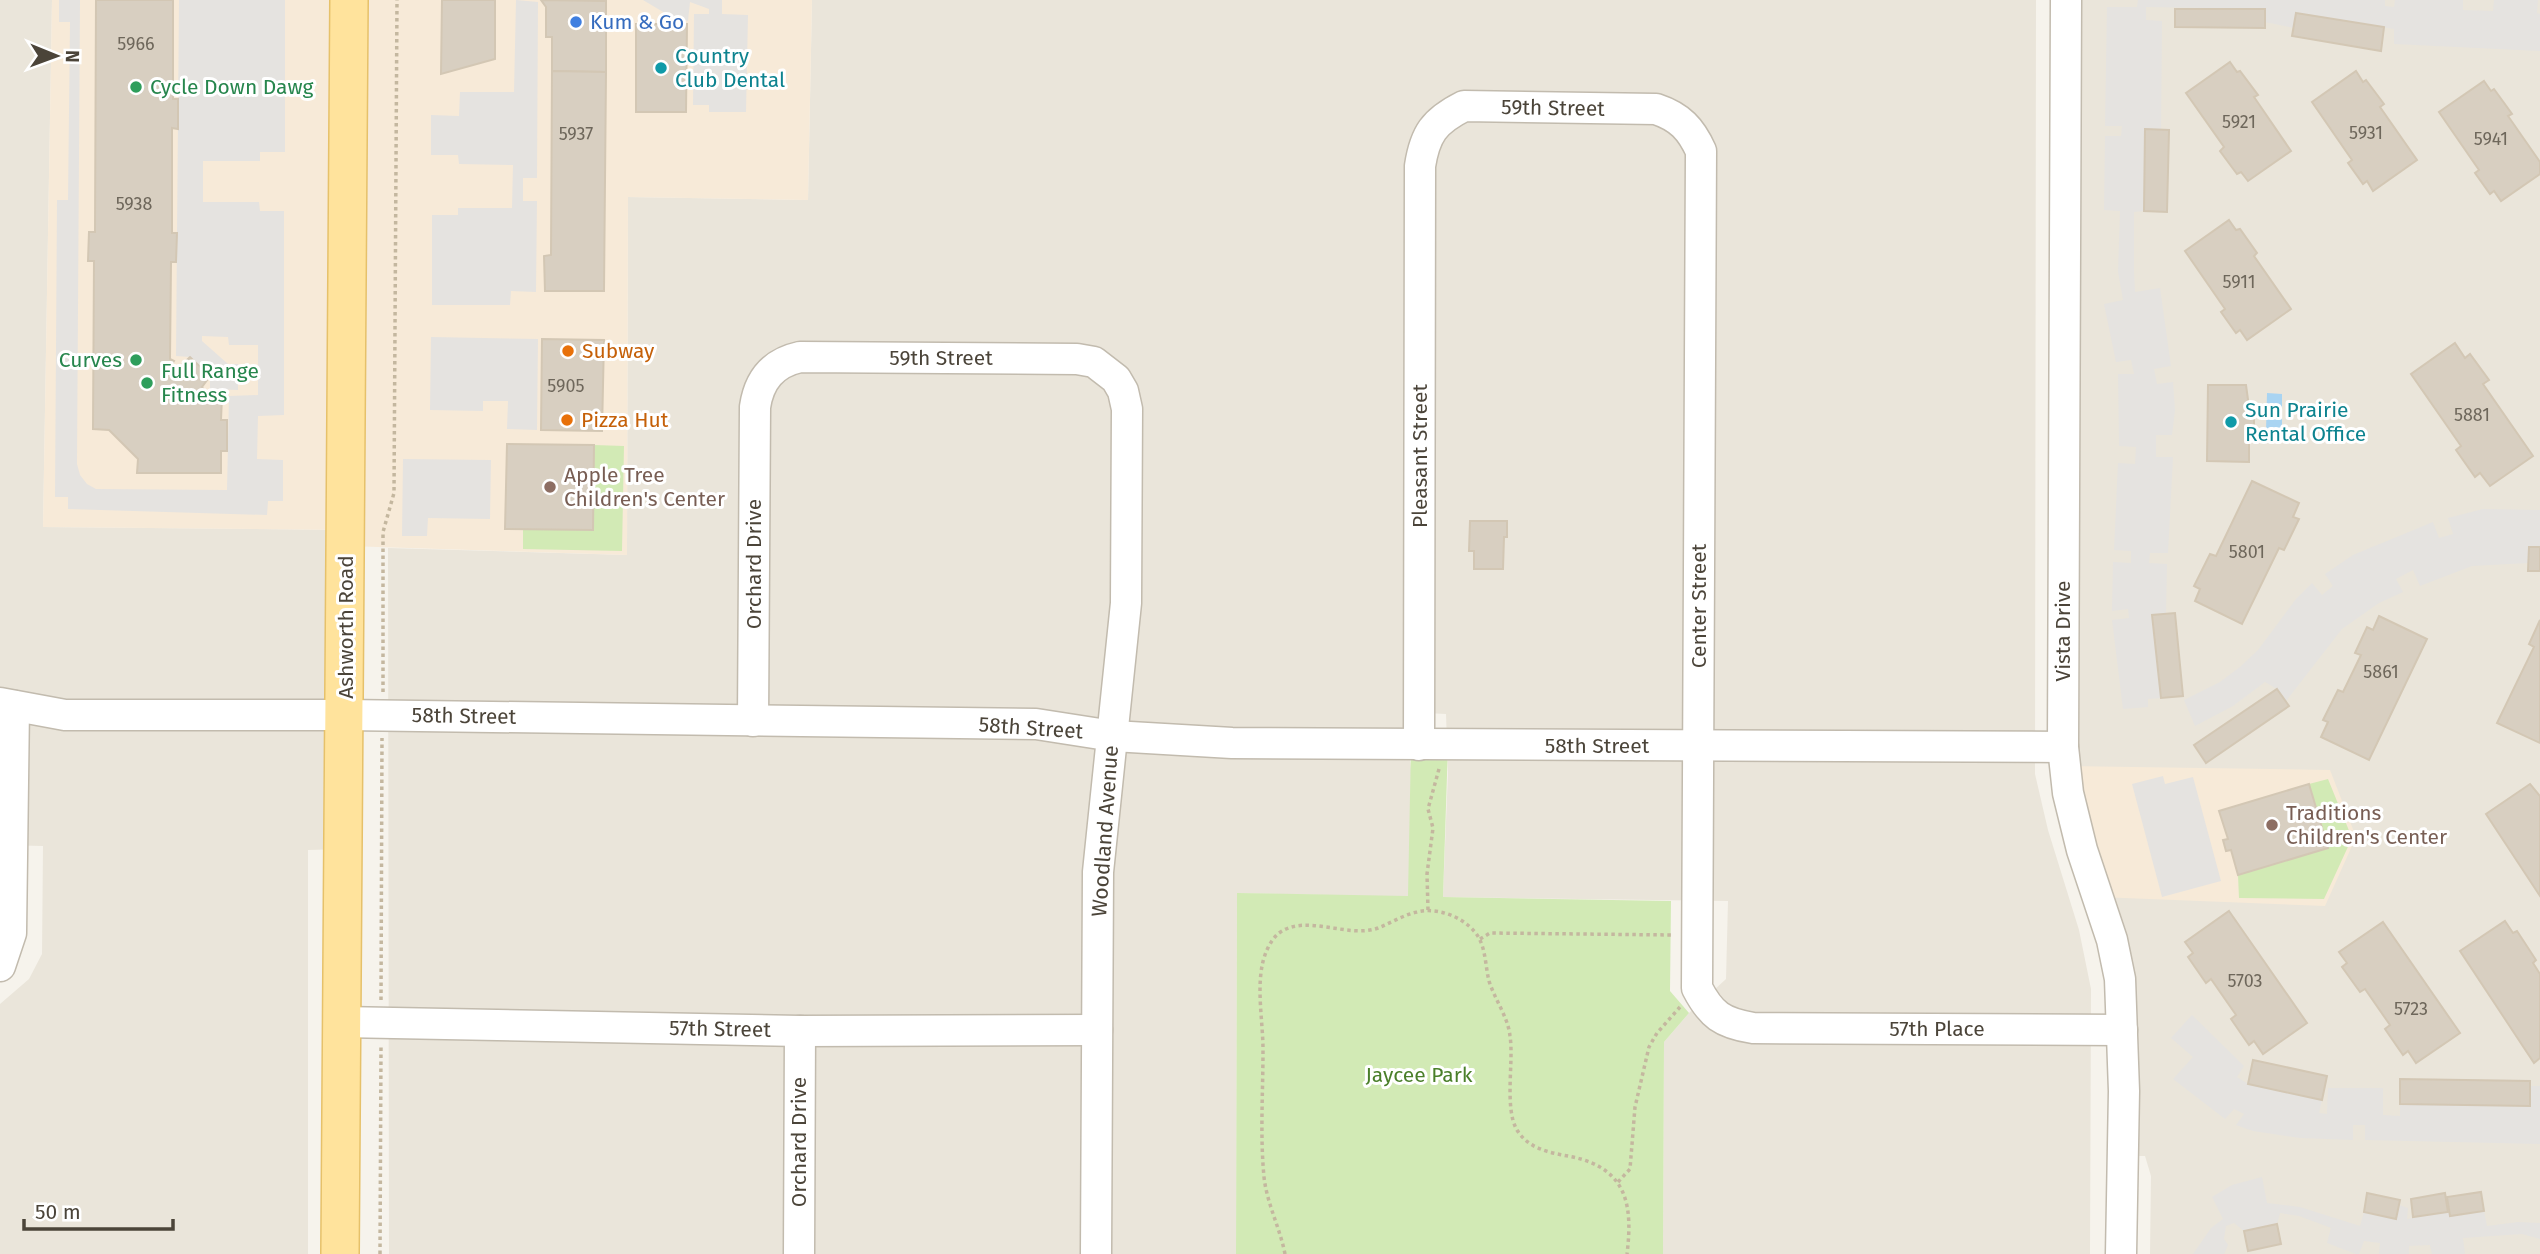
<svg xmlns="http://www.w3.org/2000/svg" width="2540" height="1254" font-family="'Fira Sans',sans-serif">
<rect width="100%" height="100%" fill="#f6f3ec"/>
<!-- residential -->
<g fill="#eae5da">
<path d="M0,0H52L43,527L347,530L344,849L308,850V1254H0V1004L29,979L42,954L43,846L0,845Z"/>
<path d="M812,0H2036L2035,774L2048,830L2079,930L2091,989L2090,1254H1663L1664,1042L1689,1013L1726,979L1728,901L1443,897L1448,772L1446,714L1405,712L1411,769L1409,897L1237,893L1236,1254H389L388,548L627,555L628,197L808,200Z"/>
<path d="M2066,0H2540V1254H2150L2151,1176L2145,1156H2123L2120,979L2065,766Z"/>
</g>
<!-- commercial -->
<g fill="#f7ead8">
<path d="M52,0H812L808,200L628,197L627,555L347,546L346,530L43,527Z"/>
<path d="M2065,766L2330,770L2356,837L2325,906L2099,897Z"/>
</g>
<!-- green -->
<g fill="#d2eab5">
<path d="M594,445L624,446L622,551L523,549V529L592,530Z"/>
<path d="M1411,745H1448L1443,897L1671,901L1670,991L1689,1013L1664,1042L1663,1254H1236L1237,893L1408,896Z"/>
<path d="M2328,779L2352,838L2324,899L2239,898L2238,875L2328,848L2309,784Z"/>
</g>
<!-- parking -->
<g fill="#e5e3e0">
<path d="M59,0H80L77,464L80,475L87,484L96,489L227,490L229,396L258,395V345H229L228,337L202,336V341L228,364H238V390L210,389V376L190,357L176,356L179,0H285V152H260V161H203V202H259L260,211H284V415L258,416L257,459L283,460V501H268L267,515L68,509V497H55L57,200H68L70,22H59Z"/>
<path d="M516,0L538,2L537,178H523V201H537L536,292L511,291L510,305H432V215H458V208H512L513,165L459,164L458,155H431V115L459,116L460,92H514Z"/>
<path d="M643,0H722V14L748,15L746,112H709V105H693L694,14H709V9L690,2L688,21L670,16Z"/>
<path d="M2138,0H2385V6L2394,7L2395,0H2463V10L2493,11L2494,0H2538L2537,13L2540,14V51L2394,44V29L2297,13L2294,28L2265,22L2264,9L2146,7V20L2162,21L2161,130H2145L2144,211L2134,212V272L2135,292L2160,288L2171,366L2154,369L2157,384L2173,382L2175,410L2172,435H2156V457H2173L2168,553H2150L2149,563L2167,564L2166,614L2152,616L2161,698L2148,699V707L2123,709L2112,620L2129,618L2128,609L2112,611L2113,562L2131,563V551L2114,550L2118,463L2135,464L2136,447L2119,446L2118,374H2134L2131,360L2116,362L2104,304L2123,300L2118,272L2120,211L2104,210L2105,136H2121L2122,126H2105L2107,7H2137Z"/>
<path d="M431,337L538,339L537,430L507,429L508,401H483V411L430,410Z"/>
<path d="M403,459L491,460L490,519L428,518L427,536H402Z"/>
<path d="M2483,509L2540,510V547H2529L2528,563L2472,566L2420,586L2413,570L2396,579L2403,592L2379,603L2342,629L2286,701L2277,689L2265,682L2233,706L2195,726L2184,700L2220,682L2240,667L2258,650L2296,599L2312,583L2322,595L2333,586L2325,574L2353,555L2433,522L2439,538L2453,534L2448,518Z"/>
<path d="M2163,776L2165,784L2193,777L2221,881L2162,897L2132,784Z"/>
<path d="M2192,1015L2244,1066L2237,1077L2248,1084L2322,1100L2319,1113L2327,1114L2328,1088H2383V1115L2400,1116V1104L2529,1106L2530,1086H2540V1144L2365,1140V1125H2353V1140L2300,1138L2253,1131L2236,1125L2244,1114L2234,1109L2225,1119L2173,1079L2193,1057L2171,1038Z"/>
<path d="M2262,1177L2267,1203L2300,1207L2360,1226L2364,1212L2396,1219L2399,1205L2408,1208L2407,1219L2448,1212L2450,1216L2484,1211L2487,1226L2518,1222L2540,1223V1239L2522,1234L2463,1238L2465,1254H2432L2430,1245L2409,1246V1254H2379L2380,1243L2364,1241L2359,1254H2356L2327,1243L2331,1228L2299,1216L2280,1213L2277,1224L2244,1231L2234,1223L2226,1226L2224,1239L2228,1245L2224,1254H2193L2211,1228L2223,1219L2212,1197L2232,1185Z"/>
</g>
<!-- water -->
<path fill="#a9d4f2" d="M2267,393L2282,394V431H2266Z"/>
<!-- building -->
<g fill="#d8cfc1" stroke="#d3c7b4" stroke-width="2">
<path d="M96,0H173V99H178V129L172,128V233H177L176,262H171L170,359L174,361L171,366L176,370L190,357L210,376L202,387L208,395L222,396L221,420H227V451H221V473H137L138,459L109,430L93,429L94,261H88L89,232H95Z"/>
<path d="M442,0H495V59L441,74Z"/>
<path d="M541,0L606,1V72L552,71V37H546V7Z"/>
<path d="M2175,9H2265V28L2175,27Z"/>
<path d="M2296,13L2384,27L2381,51L2292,36Z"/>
<path d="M636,24H687L686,112H636Z"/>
<path d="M2230,62L2237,72L2240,71L2258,95L2254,97L2291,151L2248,181L2241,172L2237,174L2220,151L2224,147L2186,93Z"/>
<path d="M552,71L606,72L604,291H545L544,256L551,255Z"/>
<path d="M2356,71L2363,82L2366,80L2384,104L2380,107L2417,160L2373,191L2367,181L2363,184L2348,163L2352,160L2312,102Z"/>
<path d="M2484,81L2491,91L2494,89L2512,114L2508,116L2540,162V174L2501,201L2494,191L2490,194L2475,173L2479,170L2439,112Z"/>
<path d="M2145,129L2169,130L2167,212L2144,211Z"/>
<path d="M2229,220L2236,230L2240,229L2257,253L2254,256L2291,309L2247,340L2240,330L2236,333L2221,312L2225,309L2185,251Z"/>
<path d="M542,339L604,340L602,431L541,430Z"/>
<path d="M2455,343L2465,358L2470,354L2489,380L2483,384L2533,456L2490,486L2480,473L2475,477L2456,450L2461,446L2411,374Z"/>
<path d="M2208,385H2246L2249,407L2254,406V438H2249V462L2207,461Z"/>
<path d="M507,444L594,445L593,530L505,529Z"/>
<path d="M2252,481L2299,503L2293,517L2299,519L2284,550L2279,548L2242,624L2195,601L2200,589L2194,586L2210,554L2216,556Z"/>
<path d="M1470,521H1507V537H1504L1503,569H1474V551H1469Z"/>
<path d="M2529,547H2540V571H2528Z"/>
<path d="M2175,613L2183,696L2161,698L2152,615Z"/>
<path d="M2379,616L2427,639L2369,760L2321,737L2328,722L2323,720L2338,690L2343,692L2361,655L2355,653L2367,627L2373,630Z"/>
<path d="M2540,620V743L2497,723L2534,647L2529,644Z"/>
<path d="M2277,689L2289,706L2206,763L2194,745Z"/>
<path d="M2309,784L2328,848L2238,875L2231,850L2226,851L2223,840L2228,839L2219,811Z"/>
<path d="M2530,784L2540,796V896L2486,814Z"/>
<path d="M2229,911L2307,1023L2263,1054L2254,1041L2249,1045L2231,1019L2236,1015L2211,979L2206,983L2188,957L2193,953L2185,942Z"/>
<path d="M2505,921L2513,933L2517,931L2536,960L2533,963L2540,974V1058L2534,1063L2460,951Z"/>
<path d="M2383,922L2460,1033L2416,1063L2408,1051L2403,1055L2385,1029L2390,1025L2365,989L2360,992L2342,967L2347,963L2339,952Z"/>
<path d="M2253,1060L2327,1076L2322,1100L2248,1084Z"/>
<path d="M2400,1079L2530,1081V1106L2400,1104Z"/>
<path d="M2481,1192L2484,1211L2450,1216L2447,1197Z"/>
<path d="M2367,1193L2400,1200L2396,1219L2364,1212Z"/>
<path d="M2445,1193L2448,1212L2413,1217L2411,1199Z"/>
<path d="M2277,1224L2281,1244L2248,1251L2244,1231Z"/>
</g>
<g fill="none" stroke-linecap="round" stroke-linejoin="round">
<defs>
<g id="minor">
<path d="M2066,0L2063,747L2068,793L2082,850L2112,940L2120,979L2124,1091L2121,1254"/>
<path d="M0,703L65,715H346L1036,724L1113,736L1232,743L2063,747"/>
<path d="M753,721L755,407C759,380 773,363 800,357L1077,359L1094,362L1116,379L1123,391L1127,409L1126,603L1098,872L1096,1254"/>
<path d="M1419,745L1420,166C1425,134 1434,121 1464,106L1656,109C1680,117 1691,129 1701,151L1697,988C1711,1015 1722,1023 1753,1028L2122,1030"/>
<path d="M0,966L11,933L14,706"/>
<path d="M342,1022L800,1031L1097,1030"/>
<path d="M799,1254L800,1031"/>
</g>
<path id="major" d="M340,1254L349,0"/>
</defs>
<!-- minor casing -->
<use href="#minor" stroke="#c2bbae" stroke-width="33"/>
<!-- major casing -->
<use href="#major" stroke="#e6c16a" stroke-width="40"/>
<!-- path -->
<g stroke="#c4b79f" stroke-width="3.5" stroke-dasharray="3.5 3.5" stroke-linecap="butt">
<path d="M383,692V532L394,493L397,0"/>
<path d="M1428,910L1427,874L1433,828L1428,809L1439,769"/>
<path d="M1480,939L1490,933L1673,935"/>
<path d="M381,1000L382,738"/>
<path d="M1618,1182L1630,1169L1635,1107L1649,1047L1657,1033L1680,1007"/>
<path d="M380,1254L381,1046"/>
<path d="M1285,1254C1280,1228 1267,1204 1264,1177C1260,1135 1263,1093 1263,1050C1263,1023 1257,993 1262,966C1264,955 1270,940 1279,933C1307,913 1347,939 1378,928C1391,923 1403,915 1417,912C1436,907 1461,916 1474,931C1486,944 1485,965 1489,981C1495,1000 1508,1017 1510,1036C1514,1061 1504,1108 1517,1130C1529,1150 1552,1153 1573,1157C1627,1169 1633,1205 1627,1254"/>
</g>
<!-- minor -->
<use href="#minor" stroke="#fff" stroke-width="30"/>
<!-- major -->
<use href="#major" stroke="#ffe39c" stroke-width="37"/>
</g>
<!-- markers -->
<circle fill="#3f7fe0" stroke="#fff" stroke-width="2.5" cx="576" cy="22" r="7"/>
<g fill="#0f9aa8" stroke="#fff" stroke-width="2.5">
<circle cx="661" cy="68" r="7"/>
<circle cx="2231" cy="422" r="7"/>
</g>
<g fill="#2e9e5b" stroke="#fff" stroke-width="2.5">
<circle cx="136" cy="87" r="7"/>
<circle cx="136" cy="360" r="7"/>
<circle cx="147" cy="383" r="7"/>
</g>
<g fill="#e8710a" stroke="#fff" stroke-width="2.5">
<circle cx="568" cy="351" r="7"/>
<circle cx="567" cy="420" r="7"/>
</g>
<g fill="#8d6e63" stroke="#fff" stroke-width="2.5">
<circle cx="550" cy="487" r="7"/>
<circle cx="2272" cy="825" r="7"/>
</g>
<g text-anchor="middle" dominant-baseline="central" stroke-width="6" stroke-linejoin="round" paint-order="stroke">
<!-- number labels -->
<g font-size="18" fill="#6e675b">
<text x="136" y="44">5966</text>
<text x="2239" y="122">5921</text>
<text x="2366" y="133">5931</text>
<text x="576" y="134">5937</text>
<text x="2491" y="139">5941</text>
<text x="134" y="204">5938</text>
<text x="2239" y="282">5911</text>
<text x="566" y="386">5905</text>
<text x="2472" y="415">5881</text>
<text x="2247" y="552">5801</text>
<text x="2381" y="672">5861</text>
<text x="2245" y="981">5703</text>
<text x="2411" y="1009">5723</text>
</g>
<!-- shop labels -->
<g font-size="21" fill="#366cbe" stroke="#fff" text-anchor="start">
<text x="590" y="22">Kum &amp; Go</text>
</g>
<!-- culture labels -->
<g font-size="21" fill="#0d838f" stroke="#fff" text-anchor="start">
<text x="675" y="56">Country<tspan x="675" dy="24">Club Dental</tspan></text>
<text x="2245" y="410">Sun Prairie<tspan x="2245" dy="24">Rental Office</tspan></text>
</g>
<!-- leisure labels -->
<g font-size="21" fill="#27864d" stroke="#fff" text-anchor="start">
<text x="150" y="87">Cycle Down Dawg</text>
<text x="122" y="360" text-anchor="end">Curves</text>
<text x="161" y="371">Full Range<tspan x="161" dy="24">Fitness</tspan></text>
</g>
<!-- street labels -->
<g font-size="21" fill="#4b4439" stroke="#fff">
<text transform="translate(1553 108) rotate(1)">59th Street</text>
<text x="941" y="358">59th Street</text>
<text transform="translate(1420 456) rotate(-90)">Pleasant Street</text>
<text transform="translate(754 564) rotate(-90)">Orchard Drive</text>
<text transform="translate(1699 606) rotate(-90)">Center Street</text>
<text transform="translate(346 627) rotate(-90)">Ashworth Road</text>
<text transform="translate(2063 631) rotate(-90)">Vista Drive</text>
<text transform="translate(464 716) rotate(1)">58th Street</text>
<text transform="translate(1031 728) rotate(4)">58th Street</text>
<text x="1597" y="746">58th Street</text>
<text transform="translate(1105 831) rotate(-86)">Woodland Avenue</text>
<text transform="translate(720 1029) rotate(1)">57th Street</text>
<text x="1937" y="1029">57th Place</text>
<text transform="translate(799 1142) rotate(-90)">Orchard Drive</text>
</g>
<!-- food labels -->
<g font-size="21" fill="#c56008" stroke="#fff" text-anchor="start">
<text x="582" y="351">Subway</text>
<text x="581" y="420">Pizza Hut</text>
</g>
<!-- education labels -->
<g font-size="21" fill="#785e54" stroke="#fff" text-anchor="start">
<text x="564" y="475">Apple Tree<tspan x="564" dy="24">Children's Center</tspan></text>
<text x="2286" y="813">Traditions<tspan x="2286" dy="24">Children's Center</tspan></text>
</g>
<!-- park labels -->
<g font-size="21" fill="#4a7f2a" stroke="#fff">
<text x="1419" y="1075">Jaycee Park</text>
</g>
</g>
<!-- north arrow -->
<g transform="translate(56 56) rotate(91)" stroke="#ffffff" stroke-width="5" paint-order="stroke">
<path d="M0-5L12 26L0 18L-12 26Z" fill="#4b4439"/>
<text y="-10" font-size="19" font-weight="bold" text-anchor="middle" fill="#4b4439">N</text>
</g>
<!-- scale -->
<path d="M24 1219v10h149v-10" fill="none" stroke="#4b4439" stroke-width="3.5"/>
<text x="35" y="1219" font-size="21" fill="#4b4439" stroke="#ffffff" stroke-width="5" paint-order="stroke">50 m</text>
</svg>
